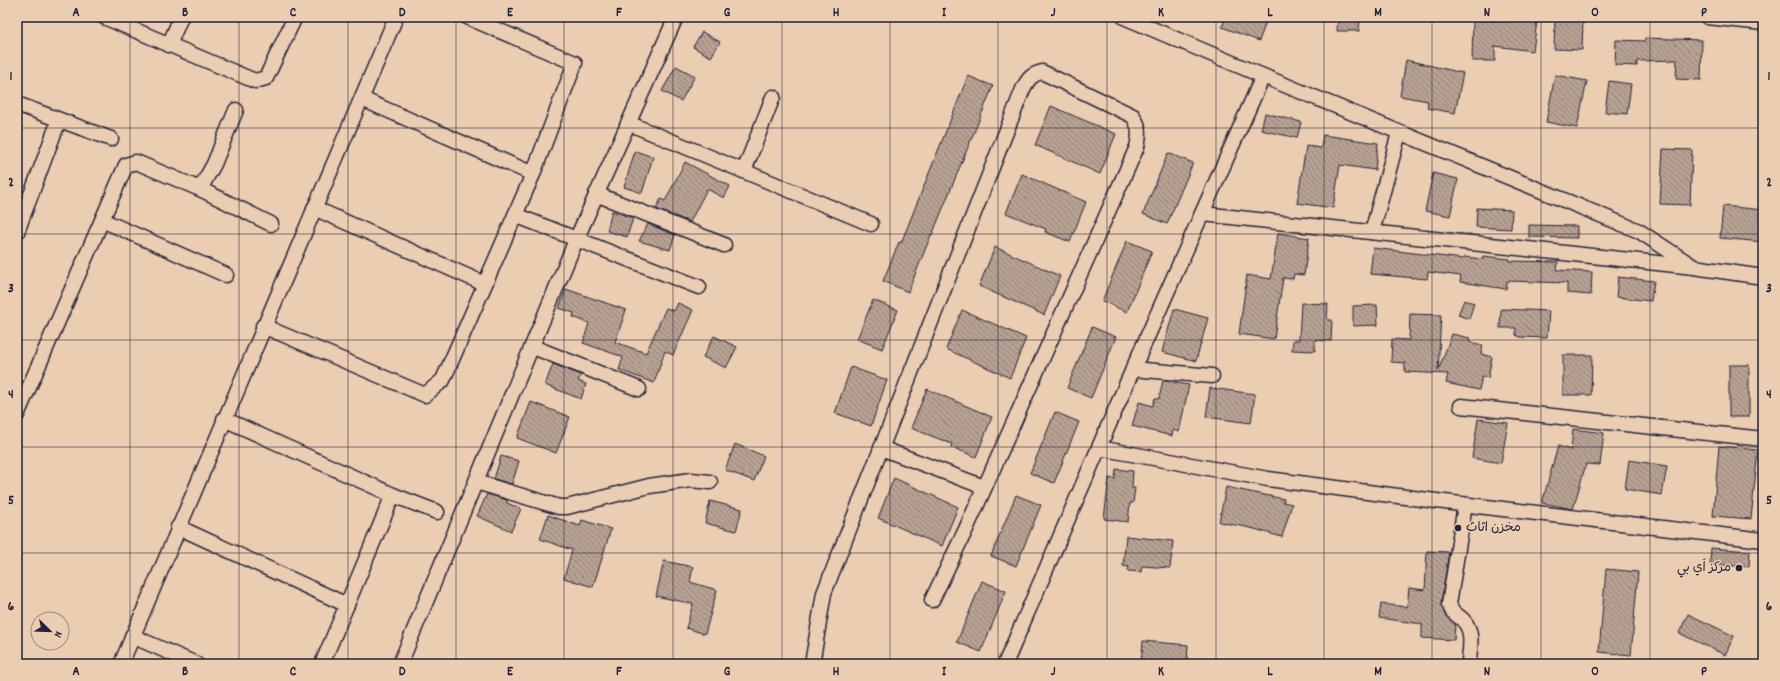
<svg xmlns="http://www.w3.org/2000/svg" width="1780" height="681" font-family="Dekko,'Playpen Sans Arabic',sans-serif">
<defs>
<pattern id="building-back-hatch" width="6" height="6" patternUnits="userSpaceOnUse"><rect width="6" height="6" fill="#b7a192"/><path d="M-1 5l2 2M0 0l6 6M5-1l2 2" fill="none" stroke="#948378"/></pattern>
</defs>
<rect width="100%" height="100%" fill="#ebceb2"/>
<filter id="ink" filterUnits="userSpaceOnUse"><feTurbulence type="fractalNoise" baseFrequency=".025" numOctaves="2"/><feDisplacementMap in="SourceGraphic" scale="8" xChannelSelector="R" yChannelSelector="G"/><feConvolveMatrix kernelMatrix="1 2 1 2 8 2 1 2 1" color-interpolation-filters="sRGB"/></filter>
<g filter="url(#ink)">
<!-- building -->
<g fill="url(#building-back-hatch)" stroke="#22223b">
<path d="M1226,17H1252L1266,22L1259,41L1222,27Z"/>
<path d="M1338,17H1360L1359,31H1337Z"/>
<path d="M1555,17L1583,20L1582,50L1554,49Z"/>
<path d="M1510,18L1537,21L1533,51L1495,46V61H1472L1473,20L1510,21Z"/>
<path d="M702,32L720,42L711,57L693,47Z"/>
<path d="M1645,38L1702,40L1701,80L1676,79L1677,60L1637,61V66L1615,65L1616,40L1645,41Z"/>
<path d="M1406,60L1463,73L1455,113L1427,108L1428,101L1400,96Z"/>
<path d="M676,66L695,76L681,101L662,91Z"/>
<path d="M1555,75L1587,81L1577,128L1546,122Z"/>
<path d="M968,76L993,86L932,235H931L908,292L883,281L899,242L901,243Z"/>
<path d="M1609,81L1631,84L1627,114L1605,112Z"/>
<path d="M1051,106L1116,134L1100,174L1035,145Z"/>
<path d="M1265,113L1301,122L1297,138L1261,130Z"/>
<path d="M1323,135L1378,143L1375,170L1340,165L1333,208L1297,203L1306,146L1321,148Z"/>
<path d="M1663,149L1692,150L1690,205L1660,204Z"/>
<path d="M635,151L653,157L642,193L624,187Z"/>
<path d="M1168,153L1193,163L1167,224L1143,214Z"/>
<path d="M685,162L730,186L724,198L707,189L690,222L656,209L661,199L665,201Z"/>
<path d="M1433,173L1458,179L1450,216L1425,211Z"/>
<path d="M1022,174L1086,202L1070,242L1045,232L1046,229L1006,213Z"/>
<path d="M1723,206L1763,210V242L1720,238Z"/>
<path d="M1477,208L1512,210L1511,229L1476,227Z"/>
<path d="M612,211L633,218L627,237L607,231Z"/>
<path d="M648,224L675,235L670,250L639,241Z"/>
<path d="M1529,225L1577,226V238L1529,237Z"/>
<path d="M1278,233L1309,238L1304,275L1294,274L1293,279L1283,278L1274,339L1239,334L1247,275L1271,279Z"/>
<path d="M1127,241L1152,251L1127,312L1102,301Z"/>
<path d="M995,247L1060,276L1044,315L979,286Z"/>
<path d="M1373,248L1463,259L1464,257L1483,259V256L1510,259V261L1558,262L1557,270L1592,272L1591,295L1567,293V283L1507,281L1506,289L1460,282L1461,276L1428,272L1427,279L1370,274Z"/>
<path d="M1618,277L1654,281L1651,301L1616,297Z"/>
<path d="M566,289L626,310L615,342L646,353L666,308L674,311L678,303L693,310L673,355L665,351L654,383L619,370L623,357L583,343L589,323L573,317L574,313L559,308Z"/>
<path d="M873,300L898,310L882,349L857,339Z"/>
<path d="M1464,300L1474,303L1469,319L1458,315Z"/>
<path d="M1301,303L1328,304L1327,320H1332L1331,341L1315,340V351L1292,350L1293,340H1299Z"/>
<path d="M1377,305L1378,325L1353,326V306Z"/>
<path d="M1174,309L1208,318L1196,361L1162,352Z"/>
<path d="M1501,309L1549,311L1547,338L1520,337L1516,335V328H1500Z"/>
<path d="M962,310L1026,338L1010,378L946,349Z"/>
<path d="M1410,314L1441,315L1438,371L1452,334L1470,338L1469,342L1483,345L1481,354L1492,357L1488,378L1482,376L1479,390L1446,383L1448,374L1405,372V363L1391,362L1392,339L1409,340Z"/>
<path d="M1092,327L1116,337L1091,398L1067,388Z"/>
<path d="M714,336L737,347L726,368L703,357Z"/>
<path d="M1563,355H1592L1591,395H1563Z"/>
<path d="M553,364L581,375L578,381L586,384L581,399L545,385Z"/>
<rect x="1729" y="365" width="20" height="52"/>
<path d="M851,367L887,380L871,426L835,413Z"/>
<path d="M1163,380L1189,385L1179,432L1173,430L1172,436L1132,426L1139,402L1153,406L1155,398L1159,399Z"/>
<path d="M1210,388L1255,394L1251,423L1206,417Z"/>
<path d="M927,389L992,417L976,457L951,447L952,444L911,428Z"/>
<path d="M531,402L570,417L556,453L517,438Z"/>
<path d="M1055,412L1079,422L1054,483L1030,473Z"/>
<path d="M1478,419L1508,423L1501,463L1472,458Z"/>
<path d="M1573,429L1604,433L1600,465L1586,464L1573,509L1542,503L1558,446L1571,450Z"/>
<path d="M735,444L764,456L754,481L725,470Z"/>
<path d="M1719,446L1758,450L1751,519L1713,516Z"/>
<path d="M501,456L519,461L512,484L494,479Z"/>
<path d="M1629,460L1667,466L1662,495L1625,489Z"/>
<path d="M1116,469L1133,471L1132,488H1135L1133,503H1130L1128,522L1104,519L1109,478L1115,479Z"/>
<path d="M894,478L958,507L942,546L878,518Z"/>
<path d="M1226,487L1284,499L1283,502L1292,504L1282,537L1251,528L1219,522Z"/>
<path d="M487,494L507,500V503L521,509L511,531L477,516Z"/>
<path d="M1016,495L1041,505L1016,566L991,556Z"/>
<path d="M710,501L742,509L736,531L705,523Z"/>
<path d="M548,515L580,526L582,520L611,529L593,587L564,578L572,550L540,539Z"/>
<path d="M1126,536L1173,541L1170,568L1142,566L1141,572L1128,571L1129,567L1123,566Z"/>
<path d="M1711,548L1750,551L1749,567L1710,564Z"/>
<path d="M1427,551L1449,552L1441,603L1445,615L1455,624L1454,640L1422,638V624L1379,618L1381,604L1407,607L1409,588L1425,590Z"/>
<path d="M664,561L693,567L690,582L717,590L705,634L686,628L693,604L656,596Z"/>
<path d="M1606,569L1638,572L1631,655L1599,652Z"/>
<path d="M982,581L1006,591L981,652L957,642Z"/>
<path d="M1688,614L1734,636L1725,655L1679,633Z"/>
<path d="M1143,641L1188,645L1187,664H1141Z"/>
</g>
<g fill="none" stroke-linecap="round" stroke-linejoin="round">
<defs>
<g id="minor">
<path d="M104,17L255,81L266,78L295,17"/>
<path d="M1124,17L1263,76L1639,231L1694,267"/>
<path d="M1707,17L1763,23"/>
<path d="M169,45L181,17"/>
<path d="M362,99L533,174L575,63L467,17"/>
<path d="M17,104L111,139"/>
<path d="M628,123L871,224"/>
<path d="M744,171L773,97"/>
<path d="M200,189L214,164L236,110"/>
<path d="M596,194L724,245"/>
<path d="M314,208L485,284"/>
<path d="M1203,214L1694,267L1763,277"/>
<path d="M515,215L699,287"/>
<path d="M102,220L226,275"/>
<path d="M17,232L59,120"/>
<path d="M1372,232L1399,133"/>
<path d="M263,326L425,395L443,380L533,174"/>
<path d="M533,347L639,389"/>
<path d="M1133,369L1212,376"/>
<path d="M1461,406L1763,439"/>
<path d="M17,415L126,165L136,162L200,189L271,224"/>
<path d="M224,419L393,495L322,664"/>
<path d="M881,448L984,487"/>
<path d="M1099,448L1268,479L1436,501L1763,540"/>
<path d="M476,482L559,507H567L649,486L691,480L710,482"/>
<path d="M393,495L437,512"/>
<path d="M1465,505L1449,604C1453,615 1456,613 1463,620C1475,633 1469,649 1469,664"/>
<path d="M178,527L347,605"/>
<path d="M132,636L196,664"/>
<path d="M121,664L396,17"/>
<path d="M400,664L576,240L676,17"/>
<path d="M812,664L824,593L1023,89C1028,79 1032,74 1042,72L1133,116C1140,127 1140,134 1137,147L967,527L932,600"/>
<path d="M1005,664L1133,369L1263,76"/>
</g>
</defs>
<!-- minor casing -->
<use href="#minor" stroke="#22223b" stroke-width="17"/>
<!-- minor -->
<use href="#minor" stroke="#ebceb2" stroke-width="14"/>
</g>
</g>
<!-- grid -->
<path fill="none" stroke="#22223b" stroke-width="1" stroke-opacity="0.55" d="M130,17V664M239,17V664M348,17V664M456,17V664M564,17V664M673,17V664M782,17V664M890,17V664M998,17V664M1107,17V664M1216,17V664M1324,17V664M1432,17V664M1541,17V664M1650,17V664M17,128H1763M17,234H1763M17,340H1763M17,447H1763M17,553H1763"/>
<!-- markers -->
<g fill="#22223b" stroke="#ebceb2" stroke-width="1.5">
<circle cx="1458" cy="528" r="4"/>
<circle cx="1739" cy="568" r="4"/>
</g>
<g text-anchor="middle" dominant-baseline="central" stroke-width="3" stroke-linejoin="round" paint-order="stroke">
<!-- poi labels -->
<g font-size="13" fill="#22223b" stroke="#ebceb2" text-anchor="start">
<text x="1466" y="528">مخزن اثاث</text>
<text x="1731" y="568" text-anchor="end">مركز اَي بي</text>
</g>
</g>
<!-- margin -->
<rect width="1780" height="681" fill="none" stroke="#ebceb2" stroke-width="44"/>
<!-- north arrow -->
<g transform="translate(50 631) rotate(113)"><circle r="19" fill="#ebceb2" stroke="#9b8982"/>
<path d="M0-3L7 15L0 10L-7 15Z" fill="#22223b"/>
<text y="-6" font-size="11" font-weight="bold" text-anchor="middle" fill="#22223b">N</text>
</g>
<rect x="22" y="22" width="1736" height="637" fill="none" stroke="#22223b" stroke-width="1.5"/>
<g font-size="13" text-anchor="middle" font-weight="bold" fill="#22223b">
<text x="76" y="16">A</text>
<text x="185" y="16">B</text>
<text x="293" y="16">C</text>
<text x="402" y="16">D</text>
<text x="510" y="16">E</text>
<text x="619" y="16">F</text>
<text x="727" y="16">G</text>
<text x="836" y="16">H</text>
<text x="944" y="16">I</text>
<text x="1053" y="16">J</text>
<text x="1161" y="16">K</text>
<text x="1270" y="16">L</text>
<text x="1378" y="16">M</text>
<text x="1487" y="16">N</text>
<text x="1595" y="16">O</text>
<text x="1704" y="16">P</text>
<text x="11" y="80">1</text>
<text x="1769" y="80">1</text>
<text x="11" y="186">2</text>
<text x="1769" y="186">2</text>
<text x="11" y="292">3</text>
<text x="1769" y="292">3</text>
<text x="11" y="398">4</text>
<text x="1769" y="398">4</text>
<text x="11" y="504">5</text>
<text x="1769" y="504">5</text>
<text x="11" y="610">6</text>
<text x="1769" y="610">6</text>
<text x="76" y="675">A</text>
<text x="185" y="675">B</text>
<text x="293" y="675">C</text>
<text x="402" y="675">D</text>
<text x="510" y="675">E</text>
<text x="619" y="675">F</text>
<text x="727" y="675">G</text>
<text x="836" y="675">H</text>
<text x="944" y="675">I</text>
<text x="1053" y="675">J</text>
<text x="1161" y="675">K</text>
<text x="1270" y="675">L</text>
<text x="1378" y="675">M</text>
<text x="1487" y="675">N</text>
<text x="1595" y="675">O</text>
<text x="1704" y="675">P</text>
</g>
</svg>
